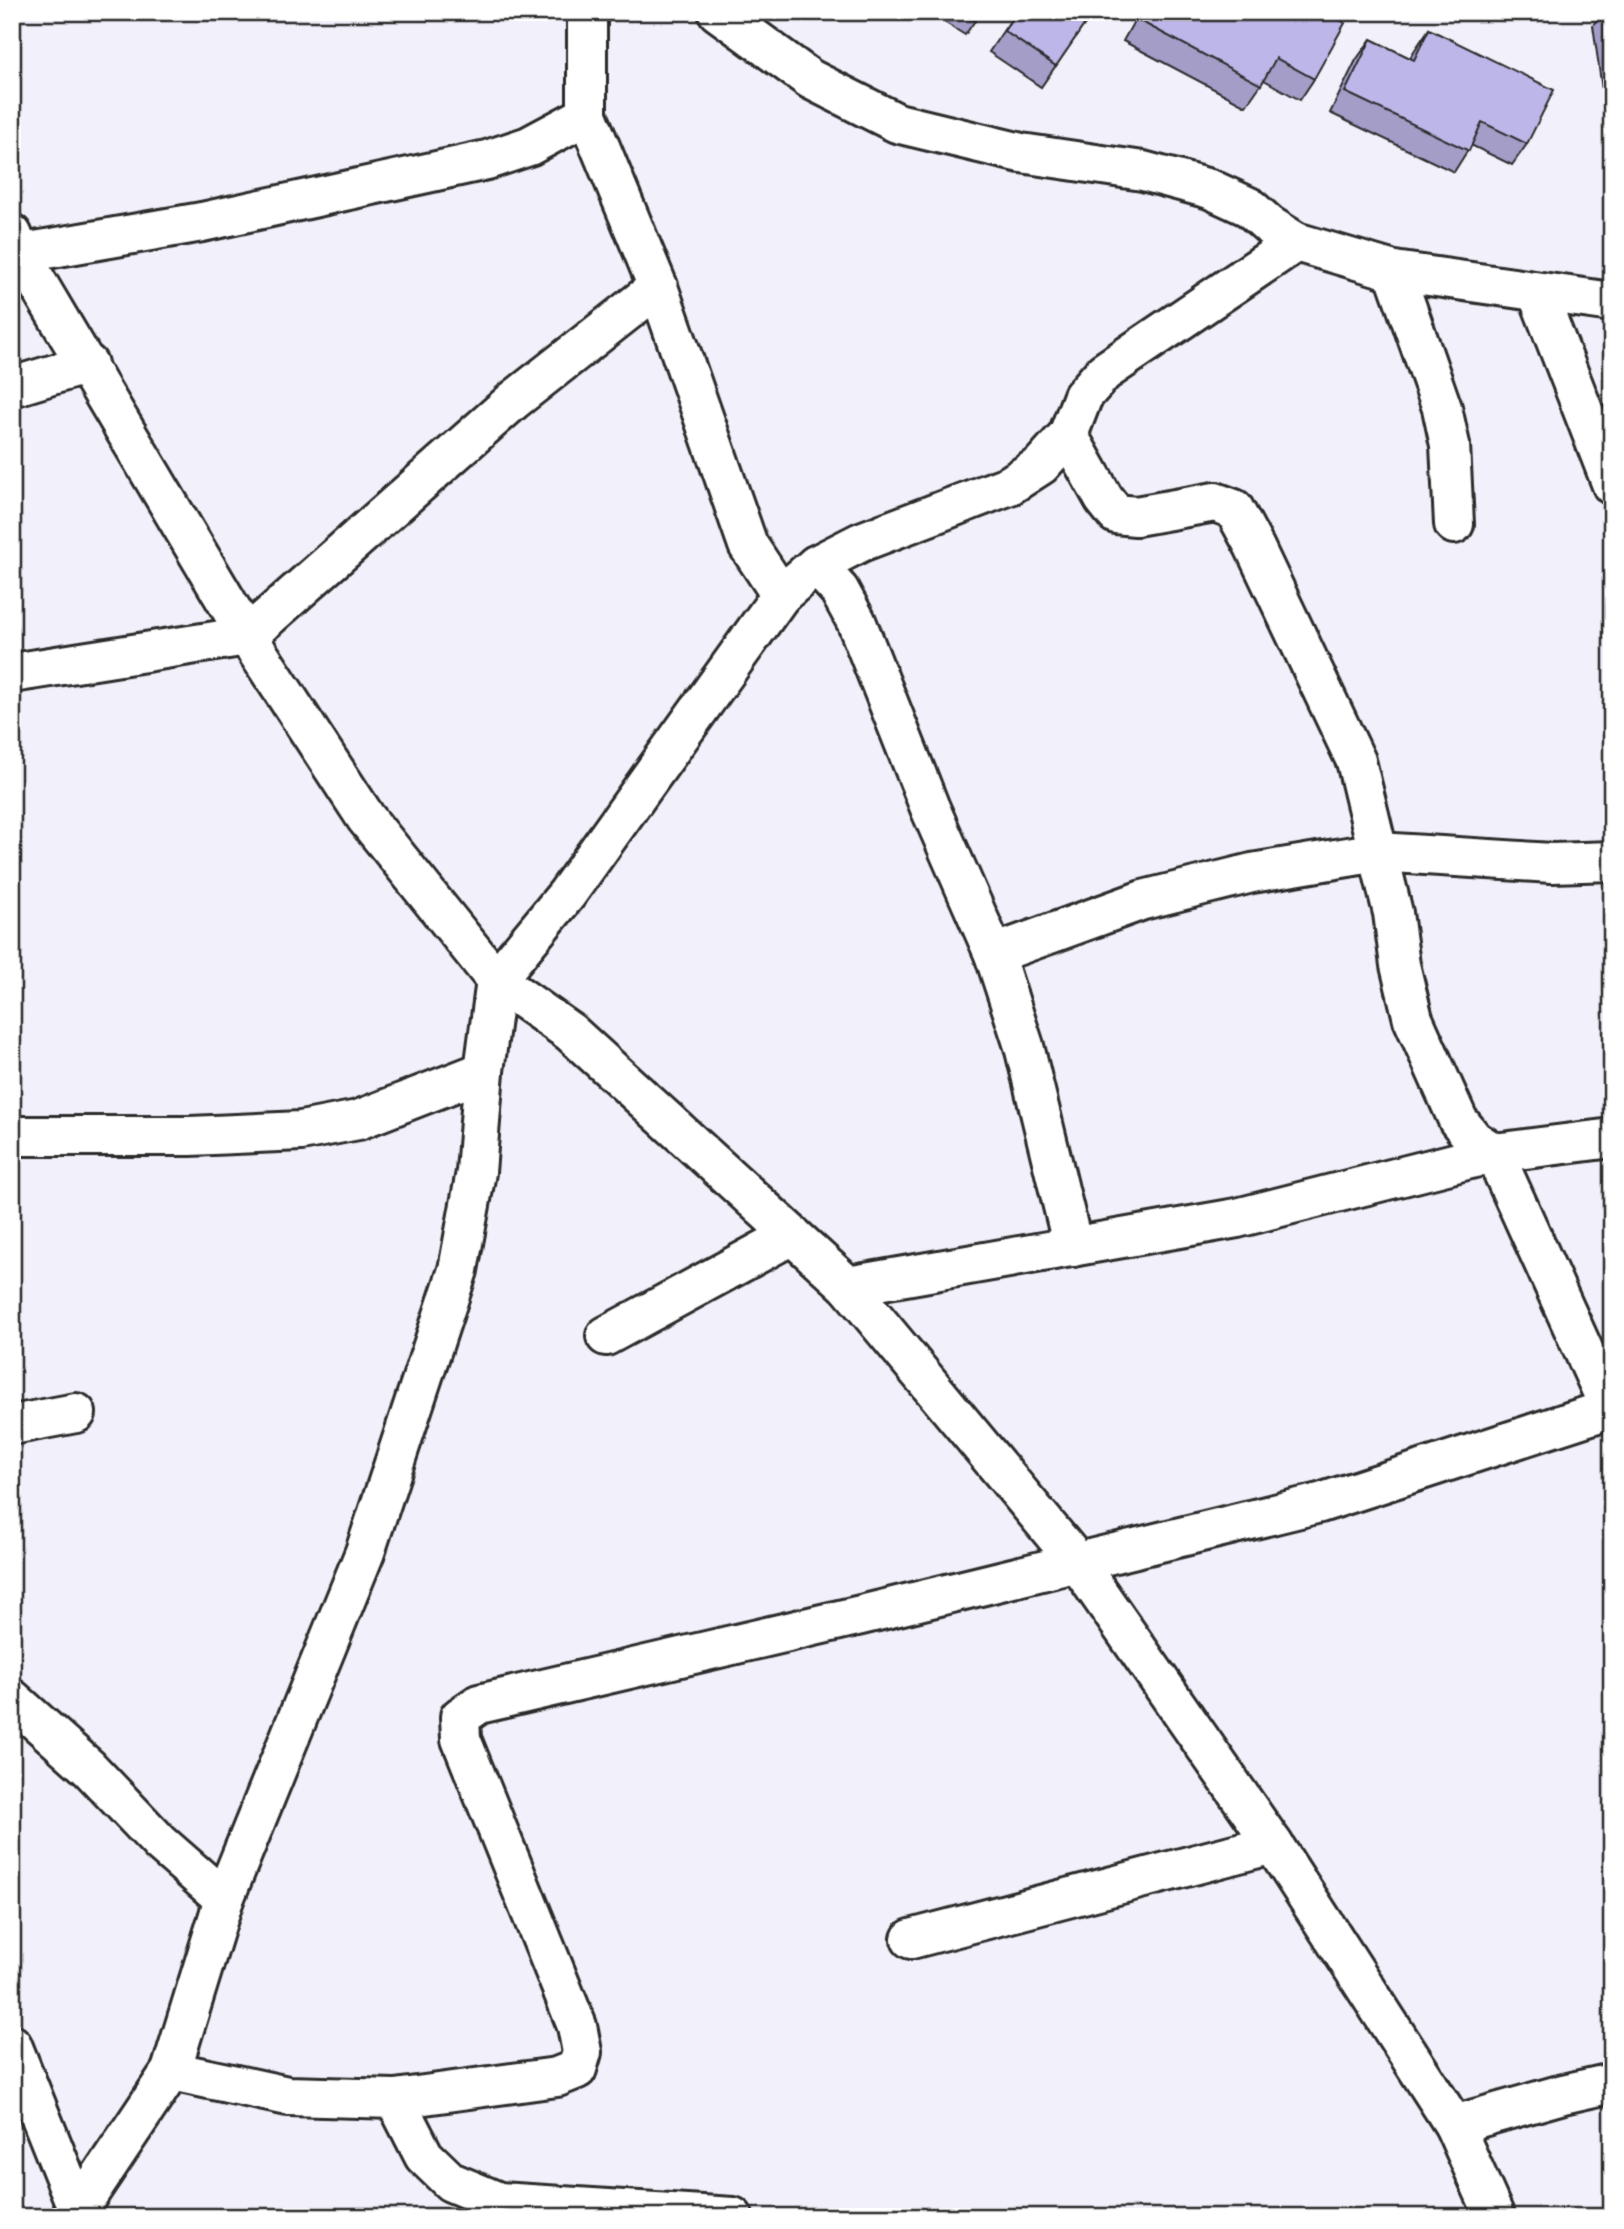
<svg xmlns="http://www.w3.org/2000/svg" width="1624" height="2229" font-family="Mali,sans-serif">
<rect width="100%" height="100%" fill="#f2f1fb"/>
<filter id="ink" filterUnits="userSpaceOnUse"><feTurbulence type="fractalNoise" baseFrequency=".0143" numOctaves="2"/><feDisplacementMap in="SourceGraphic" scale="14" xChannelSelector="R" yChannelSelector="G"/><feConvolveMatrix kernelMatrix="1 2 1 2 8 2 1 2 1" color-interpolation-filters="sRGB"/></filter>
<g filter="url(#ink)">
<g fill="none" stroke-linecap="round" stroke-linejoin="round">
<defs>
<g id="minor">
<path d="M587,12V115L658,287L748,545L781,595"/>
<path d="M718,12L810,79L897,123L1021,153L1143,171L1210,189L1249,207L1269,225L1296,242L1394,271L1612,302"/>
<path d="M12,255L202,222L487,160L529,146L587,115"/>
<path d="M1394,271L1442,408L1450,445L1454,524"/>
<path d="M1537,292L1612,485"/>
<path d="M12,387L88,364"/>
<path d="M816,565L839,590L856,621L930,808L994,954L1024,1046L1073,1247"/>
<path d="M12,673L247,636L514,400L658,287"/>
<path d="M994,954L1143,900L1252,873L1378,852L1356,761L1254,546L1234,509L1215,502L1136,516L1116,514L1104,499L1068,435"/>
<path d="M12,1136H190L301,1131L358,1120L484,1071"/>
<path d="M848,1286L1237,1218L1494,1153L1612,1138"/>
<path d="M606,1336L792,1235"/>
<path d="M1610,1409L1494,1153L1474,1140L1458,1120L1413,1019L1400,965L1393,913L1378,852L1552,863L1612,861"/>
<path d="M12,1425L76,1413"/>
<path d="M12,1699L89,1768L160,1843L224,1899"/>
<path d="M911,1939L1273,1844"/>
<path d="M12,2045L78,2210"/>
<path d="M171,2071L288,2096L395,2099L424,2156L451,2182L499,2202L733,2217"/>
<path d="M395,2099L557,2077L577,2069L582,2052L577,2026L461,1739L460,1717L479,1704L861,1615L1320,1503L1612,1408"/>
<path d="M1454,2125L1563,2094L1612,2083"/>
<path d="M78,2217V2210L171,2071L224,1899L365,1552L458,1270L476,1172L484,1071L496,980L567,894L781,595L816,565L861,542L1010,485L1041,465L1068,435L1083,396L1104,372L1296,242"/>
</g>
<path id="tertiary" d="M12,234L21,255L247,636L366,818L496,980L570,1032L848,1286L1077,1562L1273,1844L1454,2125L1495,2217"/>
</defs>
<!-- minor casing -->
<use href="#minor" stroke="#2b2b2b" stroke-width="44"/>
<!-- tertiary casing -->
<use href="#tertiary" stroke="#2b2b2b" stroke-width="44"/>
<!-- minor -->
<use href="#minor" stroke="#fff" stroke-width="38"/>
<!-- tertiary -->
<use href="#tertiary" stroke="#fff" stroke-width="38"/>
</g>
<!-- wall -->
<g fill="#a39dc8" stroke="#2b2b2b" stroke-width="2">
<path d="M928,12H981L965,35Z"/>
<path d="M1016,12H1093L1041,87L989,52Z"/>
<path d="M1139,12H1326L1314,79L1300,100L1264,80L1246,106L1123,41Z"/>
<path d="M1602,12H1612V96L1603,97L1593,25Z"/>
<path d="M1429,29L1527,144L1512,165L1471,145L1454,172L1330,113L1356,60L1371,39L1410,58L1414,51Z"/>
</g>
<!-- shaded-wall -->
<path fill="#8480a3" stroke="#2b2b2b" stroke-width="2" d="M1612,85V96L1603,97Z"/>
<!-- building -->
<g fill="#bdb7e9" stroke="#2b2b2b" stroke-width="2">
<path d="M962,12H981L975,21Z"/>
<path d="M1017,12H1093L1056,66L1004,31Z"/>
<path d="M1142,12H1326L1345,23L1314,79L1276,58L1261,85L1138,20Z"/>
<path d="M1604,12H1612V70Z"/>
<path d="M1429,29L1554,90L1527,144L1482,122L1469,151L1345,92L1371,39L1414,60Z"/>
</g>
</g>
<!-- margin -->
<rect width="1624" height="2229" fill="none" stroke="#fff" stroke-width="42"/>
<rect x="21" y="21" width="1582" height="2187" fill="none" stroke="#2b2b2b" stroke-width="2.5" filter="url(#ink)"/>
</svg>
